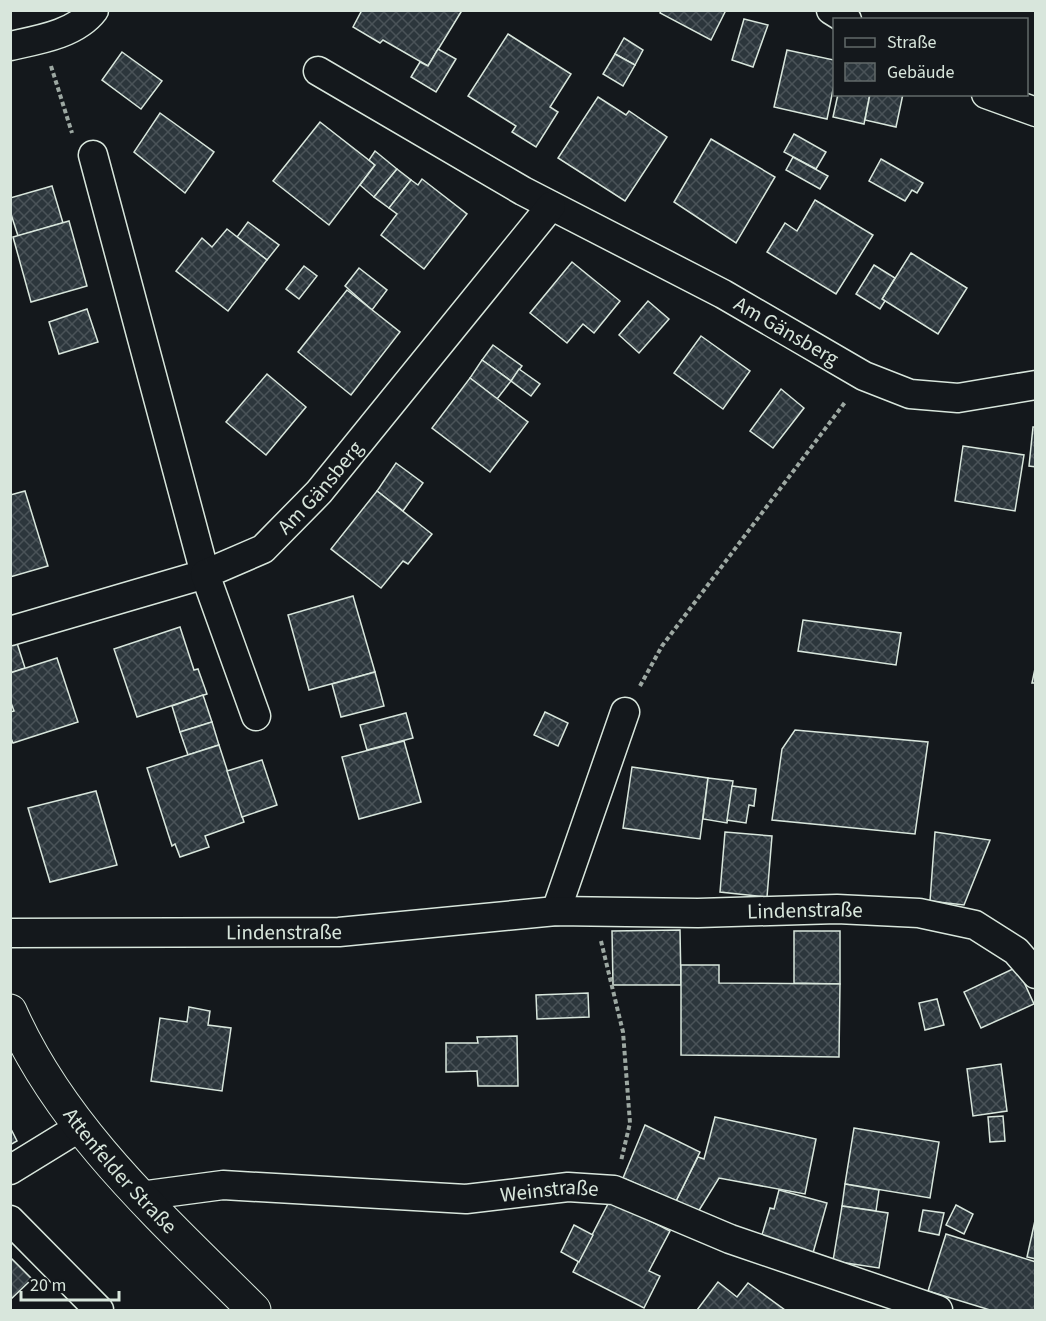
<svg xmlns="http://www.w3.org/2000/svg" width="1046" height="1321" font-family="'Source Sans 3',sans-serif">
<defs>
<pattern id="building-cross-hatch" width="8" height="8" patternUnits="userSpaceOnUse" patternTransform="scale(1.5)"><rect width="8" height="8" fill="#2c363c"/><path d="M0 0l8 8M0 8l8-8" fill="none" stroke="#4a5358"/></pattern>
</defs>
<rect width="100%" height="100%" fill="#14181c"/>
<!-- building -->
<g fill="url(#building-cross-hatch)" stroke="#d8e6dc" stroke-width="1.5">
<path d="M362,10H459L461,12L428,66L383,40L380,43L353,27Z"/>
<path d="M661,10H726L711,40L660,13Z"/>
<path d="M744,19L768,25L753,67L732,60Z"/>
<path d="M508,34L571,74L550,107L558,112L536,147L512,132L516,126L468,96Z"/>
<path d="M624,38L643,50L635,65L615,54Z"/>
<path d="M438,49L456,59L436,92L411,77L420,62L428,66Z"/>
<path d="M787,50L834,60V85L827,119L774,107Z"/>
<path d="M122,52L162,81L141,109L102,80Z"/>
<path d="M615,54L635,65L623,86L603,74Z"/>
<path d="M838,94H870L864,124L833,117Z"/>
<path d="M870,94H903L896,127L865,120Z"/>
<path d="M598,97L626,115L629,111L667,137L625,201L558,158Z"/>
<path d="M160,113L214,152L185,193L134,152Z"/>
<path d="M320,122L375,165L329,225L273,181Z"/>
<path d="M794,134L826,152L816,169L784,152Z"/>
<path d="M711,139L775,177L736,243L674,202Z"/>
<path d="M375,151L397,169L374,197L360,185L375,165L369,160Z"/>
<path d="M793,157L828,176L820,189L786,170Z"/>
<path d="M881,159L923,183L917,193L912,190L905,201L869,181Z"/>
<path d="M397,169L411,180L389,208L374,197Z"/>
<path d="M422,179L467,214L424,269L381,235L397,214L389,208L411,180L418,185Z"/>
<path d="M52,186L63,223L18,236L10,211V198Z"/>
<path d="M815,200L873,235L836,294L767,252L785,223L797,231Z"/>
<path d="M69,221L87,286L31,302L13,237Z"/>
<path d="M248,222L279,245L267,260L237,237Z"/>
<path d="M227,229L267,260L228,311L176,271L202,238L212,247Z"/>
<path d="M911,253L967,288L938,334L882,299Z"/>
<path d="M572,262L620,301L594,333L583,324L567,343L530,313Z"/>
<path d="M874,265L895,278L882,299L885,301L880,309L856,294Z"/>
<path d="M304,266L317,276L299,299L286,289Z"/>
<path d="M359,268L387,290L372,310L345,286Z"/>
<path d="M347,290L400,332L351,395L298,352Z"/>
<path d="M648,301L669,319L639,353L619,335Z"/>
<path d="M87,309L98,342L59,354L49,322Z"/>
<path d="M701,336L750,371L723,409L674,373Z"/>
<path d="M493,345L522,366L511,381L482,360Z"/>
<path d="M482,360L511,381L497,399L470,378Z"/>
<path d="M519,369L540,384L531,396L511,381Z"/>
<path d="M267,374L306,407L266,455L226,422Z"/>
<path d="M470,378L528,422L490,472L432,428Z"/>
<path d="M781,389L804,408L773,448L750,431Z"/>
<path d="M1033,427H1036V467L1029,466Z"/>
<path d="M963,446L1024,455L1015,511L955,501Z"/>
<path d="M396,463L423,483L403,511L377,491Z"/>
<path d="M25,491L48,566L10,577V495Z"/>
<path d="M377,491L432,534L408,564L403,561L381,588L331,549Z"/>
<path d="M353,596L375,672L309,690L288,615Z"/>
<path d="M803,620L901,633L896,665L798,651Z"/>
<path d="M180,627L194,670L198,669L207,694L137,717L114,649Z"/>
<path d="M17,643L25,668L10,673V645Z"/>
<path d="M57,658L78,722L13,743L10,736V712L14,711L10,700V673Z"/>
<path d="M1036,664V683H1032Z"/>
<path d="M375,672L384,706L341,717L332,684Z"/>
<path d="M203,695L212,722L180,732L172,706Z"/>
<path d="M545,712L568,723L558,746L534,735Z"/>
<path d="M406,713L413,738L367,750L360,725Z"/>
<path d="M212,722L219,745L188,755L180,732Z"/>
<path d="M795,730L928,742L915,834L772,820L782,749Z"/>
<path d="M404,741L421,802L359,819L342,757Z"/>
<path d="M219,745L244,822L205,836L209,847L180,857L175,844L172,846L147,768Z"/>
<path d="M262,760L277,805L242,817L227,771Z"/>
<path d="M632,767L708,778L700,839L623,828Z"/>
<path d="M708,778L733,781L727,823L703,819Z"/>
<path d="M732,786L756,789L754,806L749,805L746,823L727,820Z"/>
<path d="M96,791L117,865L50,882L28,808Z"/>
<path d="M725,832L772,836L767,897L720,892Z"/>
<path d="M935,832L990,840L964,905L930,901Z"/>
<path d="M680,930L681,985H613L612,931Z"/>
<path d="M794,931H840V984L794,983Z"/>
<path d="M681,965H719V983L840,984L839,1057L681,1055Z"/>
<path d="M1017,967L1034,1004L981,1028L964,992Z"/>
<path d="M588,993L589,1017L537,1019L536,995Z"/>
<path d="M937,999L944,1025L925,1030L919,1003Z"/>
<path d="M189,1007L210,1011L208,1025L231,1028L222,1091L151,1081L160,1018L187,1022Z"/>
<path d="M517,1036L518,1086H478L477,1071L446,1072V1043H478L477,1037Z"/>
<path d="M1001,1064L1007,1111L973,1116L967,1069Z"/>
<path d="M1003,1116L1005,1141L990,1142L988,1117Z"/>
<path d="M715,1117L816,1139L805,1194L719,1178L698,1212L676,1201L698,1157L704,1159Z"/>
<path d="M645,1125L700,1152L676,1201L623,1178Z"/>
<path d="M10,1127L17,1141L10,1145Z"/>
<path d="M854,1128L939,1142L930,1198L845,1184Z"/>
<path d="M845,1184L879,1190L876,1211L842,1206Z"/>
<path d="M779,1190L827,1203L813,1253L761,1238L770,1208L774,1209Z"/>
<path d="M610,1200L670,1231L649,1271L660,1276L644,1308L573,1272Z"/>
<path d="M956,1205L973,1214L964,1234L946,1225Z"/>
<path d="M842,1206L888,1213L879,1268L833,1261Z"/>
<path d="M923,1210L944,1213L939,1235L919,1231Z"/>
<path d="M1036,1216V1259L1027,1257Z"/>
<path d="M574,1225L593,1235L579,1262L561,1252Z"/>
<path d="M946,1234L1036,1262L1035,1310H990L928,1291Z"/>
<path d="M10,1257L32,1279L10,1300Z"/>
<path d="M718,1282L737,1297L748,1283L785,1310H697Z"/>
</g>
<g fill="none" stroke-linecap="round" stroke-linejoin="round">
<defs>
<g id="street">
<path d="M831,10L847,20"/>
<path d="M10,46C38,40 76,34 94,10"/>
<path id="s1" d="M318,71L523,191L723,294L864,376L910,394L958,398L1036,385"/>
<path d="M986,94L1036,112"/>
<path d="M10,631L205,574L93,155"/>
<path id="s2" d="M256,716L205,574L263,549L319,492L551,206"/>
<path d="M556,911L625,712"/>
<path id="s3" d="M10,933L339,932L556,911L698,913L837,909L919,913L975,925L1016,951L1036,974"/>
<path d="M10,1170L80,1127"/>
<path id="s4" d="M140,1196L223,1185L466,1199L568,1187L614,1190L730,1239L938,1310"/>
<path d="M10,1220L99,1310"/>
</g>
<g id="secondary">
<path id="s5" d="M10,1011C62,1130 164,1220 254,1310"/>
</g>
</defs>
<!-- street casing -->
<use href="#street" stroke="#d8e6dc" stroke-width="31"/>
<!-- secondary casing -->
<use href="#secondary" stroke="#d8e6dc" stroke-width="35"/>
<!-- path -->
<g stroke="#9da8a2" stroke-width="4" stroke-dasharray="4.5 3" stroke-linecap="butt">
<path d="M51,66L72,133"/>
<path d="M640,686L662,646L846,401"/>
<path d="M601,941L623,1032L630,1123L621,1161"/>
</g>
<!-- street -->
<use href="#street" stroke="#14181c" stroke-width="28"/>
<!-- secondary -->
<use href="#secondary" stroke="#14181c" stroke-width="33"/>
</g>
<g text-anchor="middle" dominant-baseline="central" stroke-width="4.5" stroke-linejoin="round" paint-order="stroke">
<!-- street labels -->
<g font-size="21" fill="#d8e6dc" stroke="#14181c">
<text stroke="none"><textPath href="#s1" startOffset="536">Am Gänsberg</textPath></text>
<text stroke="none"><textPath href="#s2" startOffset="298">Am Gänsberg</textPath></text>
<text stroke="none"><textPath href="#s3" startOffset="796">Lindenstraße</textPath></text>
<text stroke="none"><textPath href="#s3" startOffset="274">Lindenstraße</textPath></text>
<text stroke="none"><textPath href="#s5" startOffset="195">Attenfelder Straße</textPath></text>
<text stroke="none"><textPath href="#s4" startOffset="411">Weinstraße</textPath></text>
</g>
</g>
<!-- border -->
<rect width="1046" height="1321" fill="none" stroke="#d8e6dc" stroke-width="24"/>
<!-- legend -->
<rect x="833" y="18" width="195" height="78" fill="#14181c" stroke="#626a69" stroke-width="1.5"/>
<rect x="845" y="38" width="30" height="9" fill="#14181c" stroke="#626a69" stroke-width="1.5"/>
<text x="887" y="48" font-size="18" fill="#d8e6dc">Straße</text>
<rect x="845" y="63" width="30" height="18" fill="url(#building-cross-hatch)" stroke="#626a69" stroke-width="1.5"/>
<text x="887" y="78" font-size="18" fill="#d8e6dc">Gebäude</text>
<!-- scale -->
<path d="M21 1291v9h98v-9" fill="none" stroke="#d8e6dc" stroke-width="3"/>
<text x="30" y="1291" font-size="18" fill="#d8e6dc" stroke="#14181c" stroke-width="4.5" paint-order="stroke">20 m</text>
</svg>
